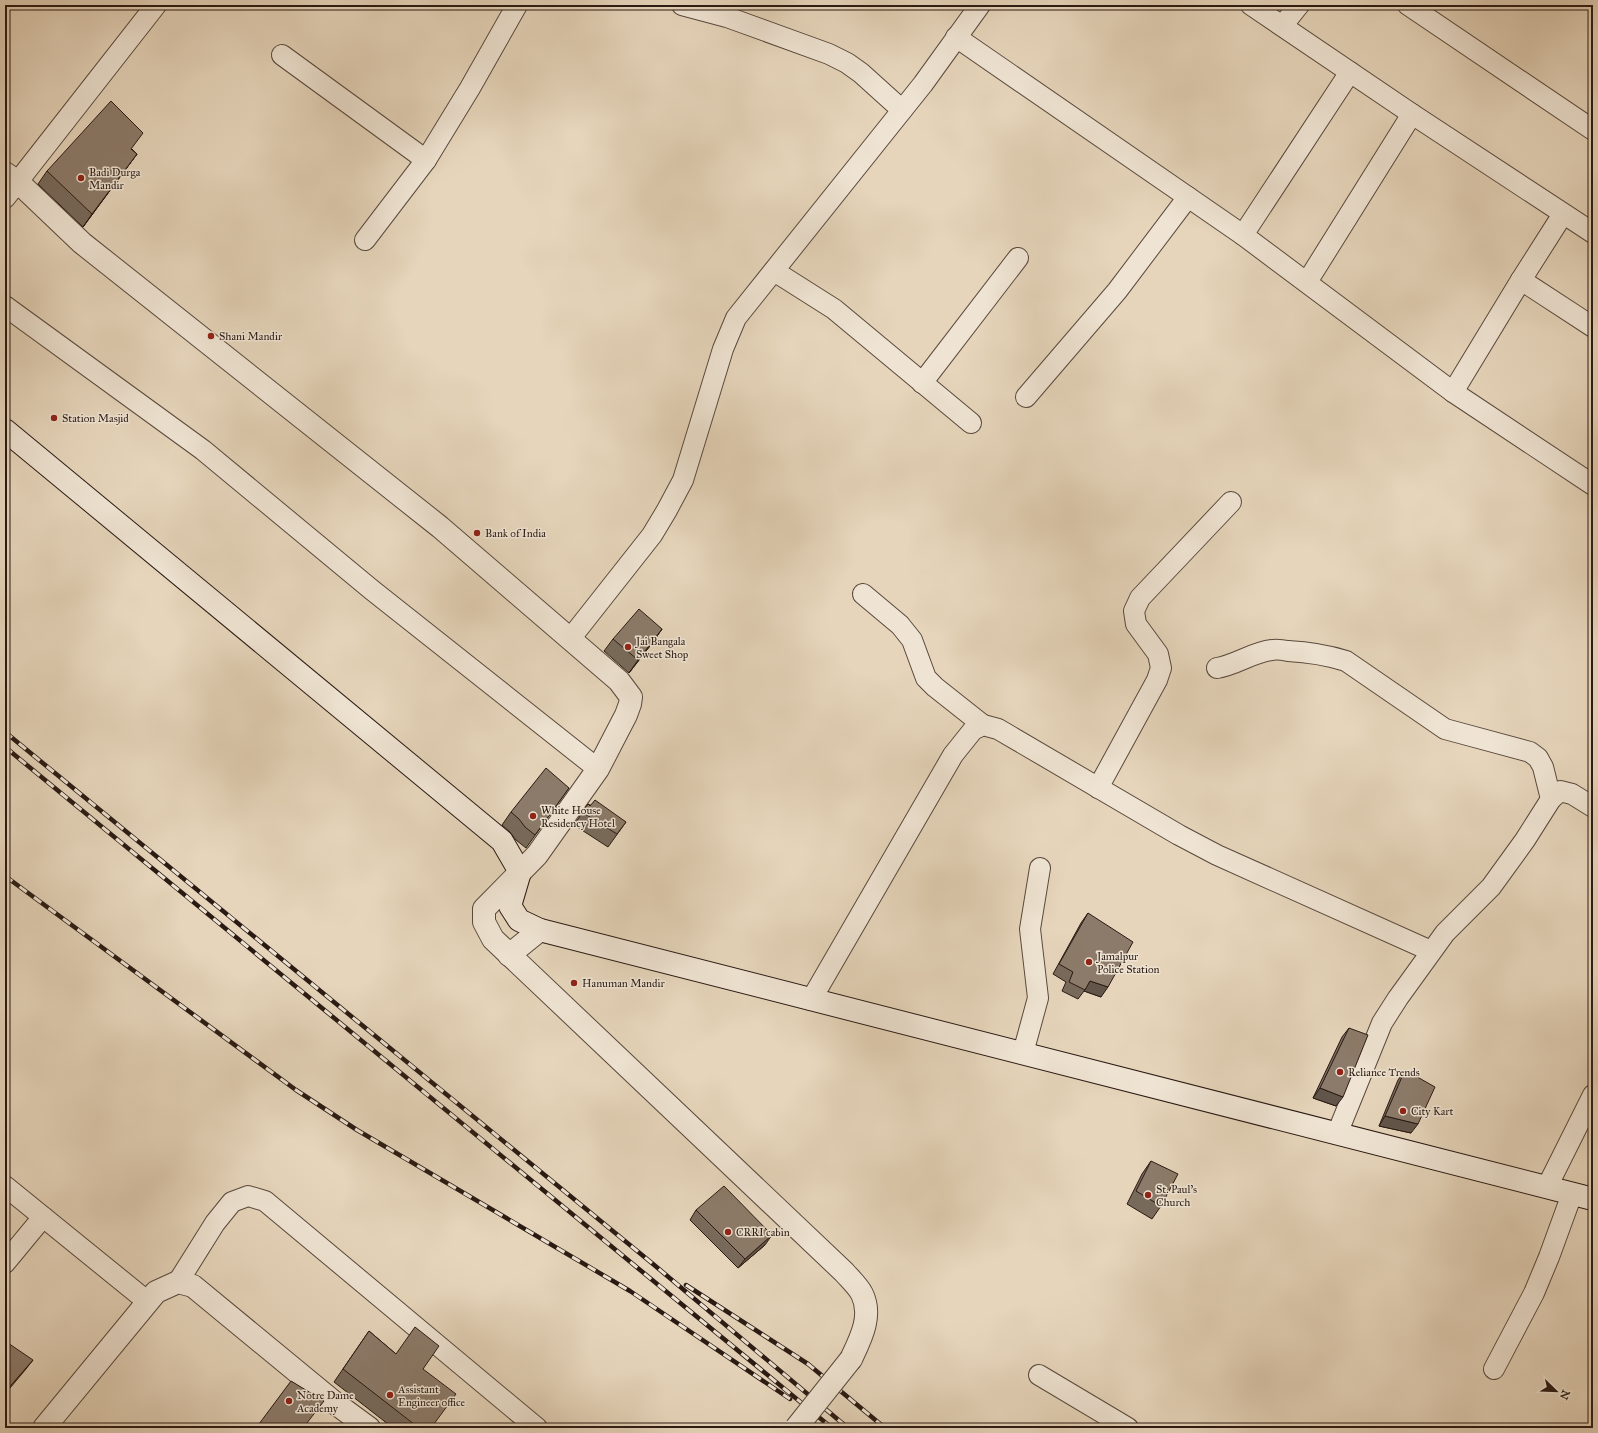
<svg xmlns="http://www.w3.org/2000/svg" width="1598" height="1433" font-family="'IM FELL Great Primer',serif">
<rect width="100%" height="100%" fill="#e6d5bb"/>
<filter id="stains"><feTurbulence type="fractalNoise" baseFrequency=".005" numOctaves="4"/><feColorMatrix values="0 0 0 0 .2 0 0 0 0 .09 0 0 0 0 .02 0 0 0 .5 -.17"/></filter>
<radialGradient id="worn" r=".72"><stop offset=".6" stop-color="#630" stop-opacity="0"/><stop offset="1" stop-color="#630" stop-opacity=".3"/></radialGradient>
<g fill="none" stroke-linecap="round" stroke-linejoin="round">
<defs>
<g id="minor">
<path d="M682,5L727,17L829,54L847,63L861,73L902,110"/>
<path d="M1251,5L1412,114L1593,233"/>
<path d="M1408,5L1593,130"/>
<path d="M1283,25L1299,5"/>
<path d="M956,37L1243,235L1453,392L1593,485"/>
<path d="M282,55L426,160"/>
<path d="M5,198L156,5"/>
<path d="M1243,235L1350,72"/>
<path d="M365,240L426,160L470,88L517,5"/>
<path d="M774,271L834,309L971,423"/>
<path d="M1521,280L1593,327"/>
<path d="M1307,282L1412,114"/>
<path d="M5,306L203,450L372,590L598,769"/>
<path d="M922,383L1018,258"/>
<path d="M1453,392L1521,280L1563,214"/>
<path d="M1026,397L1117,291L1188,197"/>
<path d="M863,594L900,625L912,640L926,678L935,687L983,725"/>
<path d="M570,639L652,535L667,510L683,480L723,349L736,318L923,84L980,5"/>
<path d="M1217,668C1236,665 1253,652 1272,650C1277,649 1283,650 1288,651C1308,652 1327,655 1346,661L1445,729L1530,752L1538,758L1543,767L1551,799"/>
<path d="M1098,788L1157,680L1161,668L1158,654L1136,624L1134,611L1140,598L1231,502"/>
<path d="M811,1000L953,755L973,730L983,725L998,729L1179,835L1217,855L1431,951"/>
<path d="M1023,1053L1038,998L1030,929L1040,868"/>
<path d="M1337,1134L1382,1023L1398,998L1445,933L1491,887L1525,840L1551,799L1560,791L1572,794L1593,807"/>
<path d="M5,1186L148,1302"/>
<path d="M1547,1187L1593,1095"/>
<path d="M5,1263L43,1217"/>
<path d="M178,1282L215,1223L232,1202L248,1196L265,1201L537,1428"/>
<path d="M1494,1369L1534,1293L1549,1257L1572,1194"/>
<path d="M1039,1375L1128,1428"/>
</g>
<g id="tertiary">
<path d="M5,173L18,182L82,243L440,527L619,681L631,697L630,704L626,715L598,769L537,855L484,909V922L493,939L844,1272C850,1279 858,1286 862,1294C873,1316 860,1340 851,1359"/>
<path d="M509,955L540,930"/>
<path d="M44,1428L156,1292L178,1282L193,1286L335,1403L369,1428"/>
</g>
<path id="secondary" d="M5,430L502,841L520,872L510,906L519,920L540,930L1593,1199"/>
</defs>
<!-- minor casing -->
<use href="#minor" stroke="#59493d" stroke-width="22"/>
<!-- tertiary casing -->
<use href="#tertiary" stroke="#59493d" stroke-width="24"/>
<!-- secondary casing -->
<use href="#secondary" stroke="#2a1a13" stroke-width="24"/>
<!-- minor -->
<use href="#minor" stroke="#efe4d3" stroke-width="20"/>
<!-- tertiary -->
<use href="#tertiary" stroke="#efe4d3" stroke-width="22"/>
<!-- secondary -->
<use href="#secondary" stroke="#efe4d3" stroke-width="22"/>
<defs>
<g id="rail">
<path d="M5,732L653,1264L848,1428"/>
<path d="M5,747L832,1428"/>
<path d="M5,876L296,1090L357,1130L630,1291L790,1399"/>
<path d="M686,1285L808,1364L885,1428"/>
</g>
</defs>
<!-- rail casing -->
<use href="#rail" stroke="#2a1a13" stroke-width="4.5"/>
<!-- rail -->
<use href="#rail" stroke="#efe4d3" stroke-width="3" stroke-dasharray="9" stroke-linecap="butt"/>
<defs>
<path id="tertiary-bridge" d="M796,1428L851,1359"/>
</defs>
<!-- tertiary-bridge casing -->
<use href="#tertiary-bridge" stroke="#59493d" stroke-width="24" stroke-linecap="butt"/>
<!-- tertiary-bridge -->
<use href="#tertiary-bridge" stroke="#efe4d3" stroke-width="22"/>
</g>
<!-- wall -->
<g fill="#786a5b" stroke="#2a1a13">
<path d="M132,149L137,154L83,227L38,184L47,171Z"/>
<path d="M662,629L653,642L629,673L604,651L613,639Z"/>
<path d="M569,788L526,848L516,840L510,832L502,825L511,812Z"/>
<path d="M588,804L626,822L608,847L574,825Z"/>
<path d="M1088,913L1101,997L1084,991L1078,999L1062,991L1066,982L1053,974L1081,923Z"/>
<path d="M1349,1028L1336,1106L1313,1098L1342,1037Z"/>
<path d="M1405,1070L1411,1133L1379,1126L1398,1080Z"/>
<path d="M1151,1161L1161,1206L1152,1219L1127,1204L1142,1174Z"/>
<path d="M696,1210L765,1245L738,1268L690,1220Z"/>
<path d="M369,1331L396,1354L423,1369L432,1428H393L334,1382Z"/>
</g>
<!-- shaded-wall -->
<g fill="#62564a" stroke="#2a1a13">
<path d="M137,154L128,166L83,227L92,214Z"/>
<path d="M662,629L653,642L629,673L638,660Z"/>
<path d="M1090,981L1108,987L1101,997L1084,991Z"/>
<path d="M1320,1088L1343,1097L1336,1106L1313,1098Z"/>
<path d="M1385,1116L1418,1124L1411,1133L1379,1126Z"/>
<path d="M772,1235L765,1245L738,1268L745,1259Z"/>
<path d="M33,1360L26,1369L5,1394V1392Z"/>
</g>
<!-- building -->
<g fill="#8c7b6a" stroke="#2a1a13">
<path d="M111,101L143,133L131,149L137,154L92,214L47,171Z"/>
<path d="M639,609L662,629L638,660L613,639Z"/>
<path d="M546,768L569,788L535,835L525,827L519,819L511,812Z"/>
<path d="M595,800L626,822L617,834L582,812L588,804L590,806Z"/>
<path d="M1088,913L1133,942L1108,987L1090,981L1085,990L1069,982L1073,972L1059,964Z"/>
<path d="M1349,1028L1368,1035L1343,1097L1320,1088Z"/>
<path d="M1405,1070L1435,1087L1418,1124L1385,1116Z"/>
<path d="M1151,1161L1178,1174L1161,1206L1136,1191Z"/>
<path d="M724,1186L772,1235L745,1259L696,1210Z"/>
<path d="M415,1327L439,1346L423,1369L456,1394L431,1428H419L343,1369L369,1331L396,1354Z"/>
<path d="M5,1341L33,1360L5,1392Z"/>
<path d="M291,1381L324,1401L303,1428H256Z"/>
</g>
<!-- markers -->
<g fill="#8f2418" stroke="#efe4d3" stroke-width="1.5">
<circle cx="81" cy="178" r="4"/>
<circle cx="211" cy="336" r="4"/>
<circle cx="54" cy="418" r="4"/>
<circle cx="477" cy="533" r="4"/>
<circle cx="628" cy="647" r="4"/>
<circle cx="533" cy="816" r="4"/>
<circle cx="1089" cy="962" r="4"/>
<circle cx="574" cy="983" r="4"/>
<circle cx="1340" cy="1072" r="4"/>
<circle cx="1403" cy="1111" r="4"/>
<circle cx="1148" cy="1195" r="4"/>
<circle cx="728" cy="1232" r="4"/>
<circle cx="390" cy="1395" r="4"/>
<circle cx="289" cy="1401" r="4"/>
</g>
<g text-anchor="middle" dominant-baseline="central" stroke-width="3" stroke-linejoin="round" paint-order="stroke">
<!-- poi labels -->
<g font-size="11" fill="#2a1a13" stroke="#efe4d3" text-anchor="start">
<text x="89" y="172">Badi Durga<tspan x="89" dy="13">Mandir</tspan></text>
<text x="219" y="336">Shani Mandir</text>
<text x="62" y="418">Station Masjid</text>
<text x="485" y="533">Bank of India</text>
<text x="636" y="641">Jai Bangala<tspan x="636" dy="13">Sweet Shop</tspan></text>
<text x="541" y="810">White House<tspan x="541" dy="13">Residency Hotel</tspan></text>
<text x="1097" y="956">Jamalpur<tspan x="1097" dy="13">Police Station</tspan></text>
<text x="582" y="983">Hanuman Mandir</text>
<text x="1348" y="1072">Reliance Trends</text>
<text x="1411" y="1111">City Kart</text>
<text x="1156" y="1189">St. Paul's<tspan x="1156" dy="13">Church</tspan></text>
<text x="736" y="1232">CRRI cabin</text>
<text x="398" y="1389">Assistant<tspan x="398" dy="13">Engineer office</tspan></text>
<text x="297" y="1395">Notre Dame<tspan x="297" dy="13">Academy</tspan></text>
</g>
</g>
<!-- margin -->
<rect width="1598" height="1433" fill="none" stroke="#e6d5bb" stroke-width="20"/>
<rect x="6" y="6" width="1586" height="1421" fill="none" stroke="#2a1a13" stroke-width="2"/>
<rect x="10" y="10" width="1578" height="1413" fill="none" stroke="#2a1a13"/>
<!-- north arrow -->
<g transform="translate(1556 1391) rotate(113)" stroke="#efe4d3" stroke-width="3" paint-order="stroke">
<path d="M0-3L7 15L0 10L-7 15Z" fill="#2a1a13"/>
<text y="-6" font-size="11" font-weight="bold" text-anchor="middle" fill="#2a1a13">N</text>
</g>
<rect width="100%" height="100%" filter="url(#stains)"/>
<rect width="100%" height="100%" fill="url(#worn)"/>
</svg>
